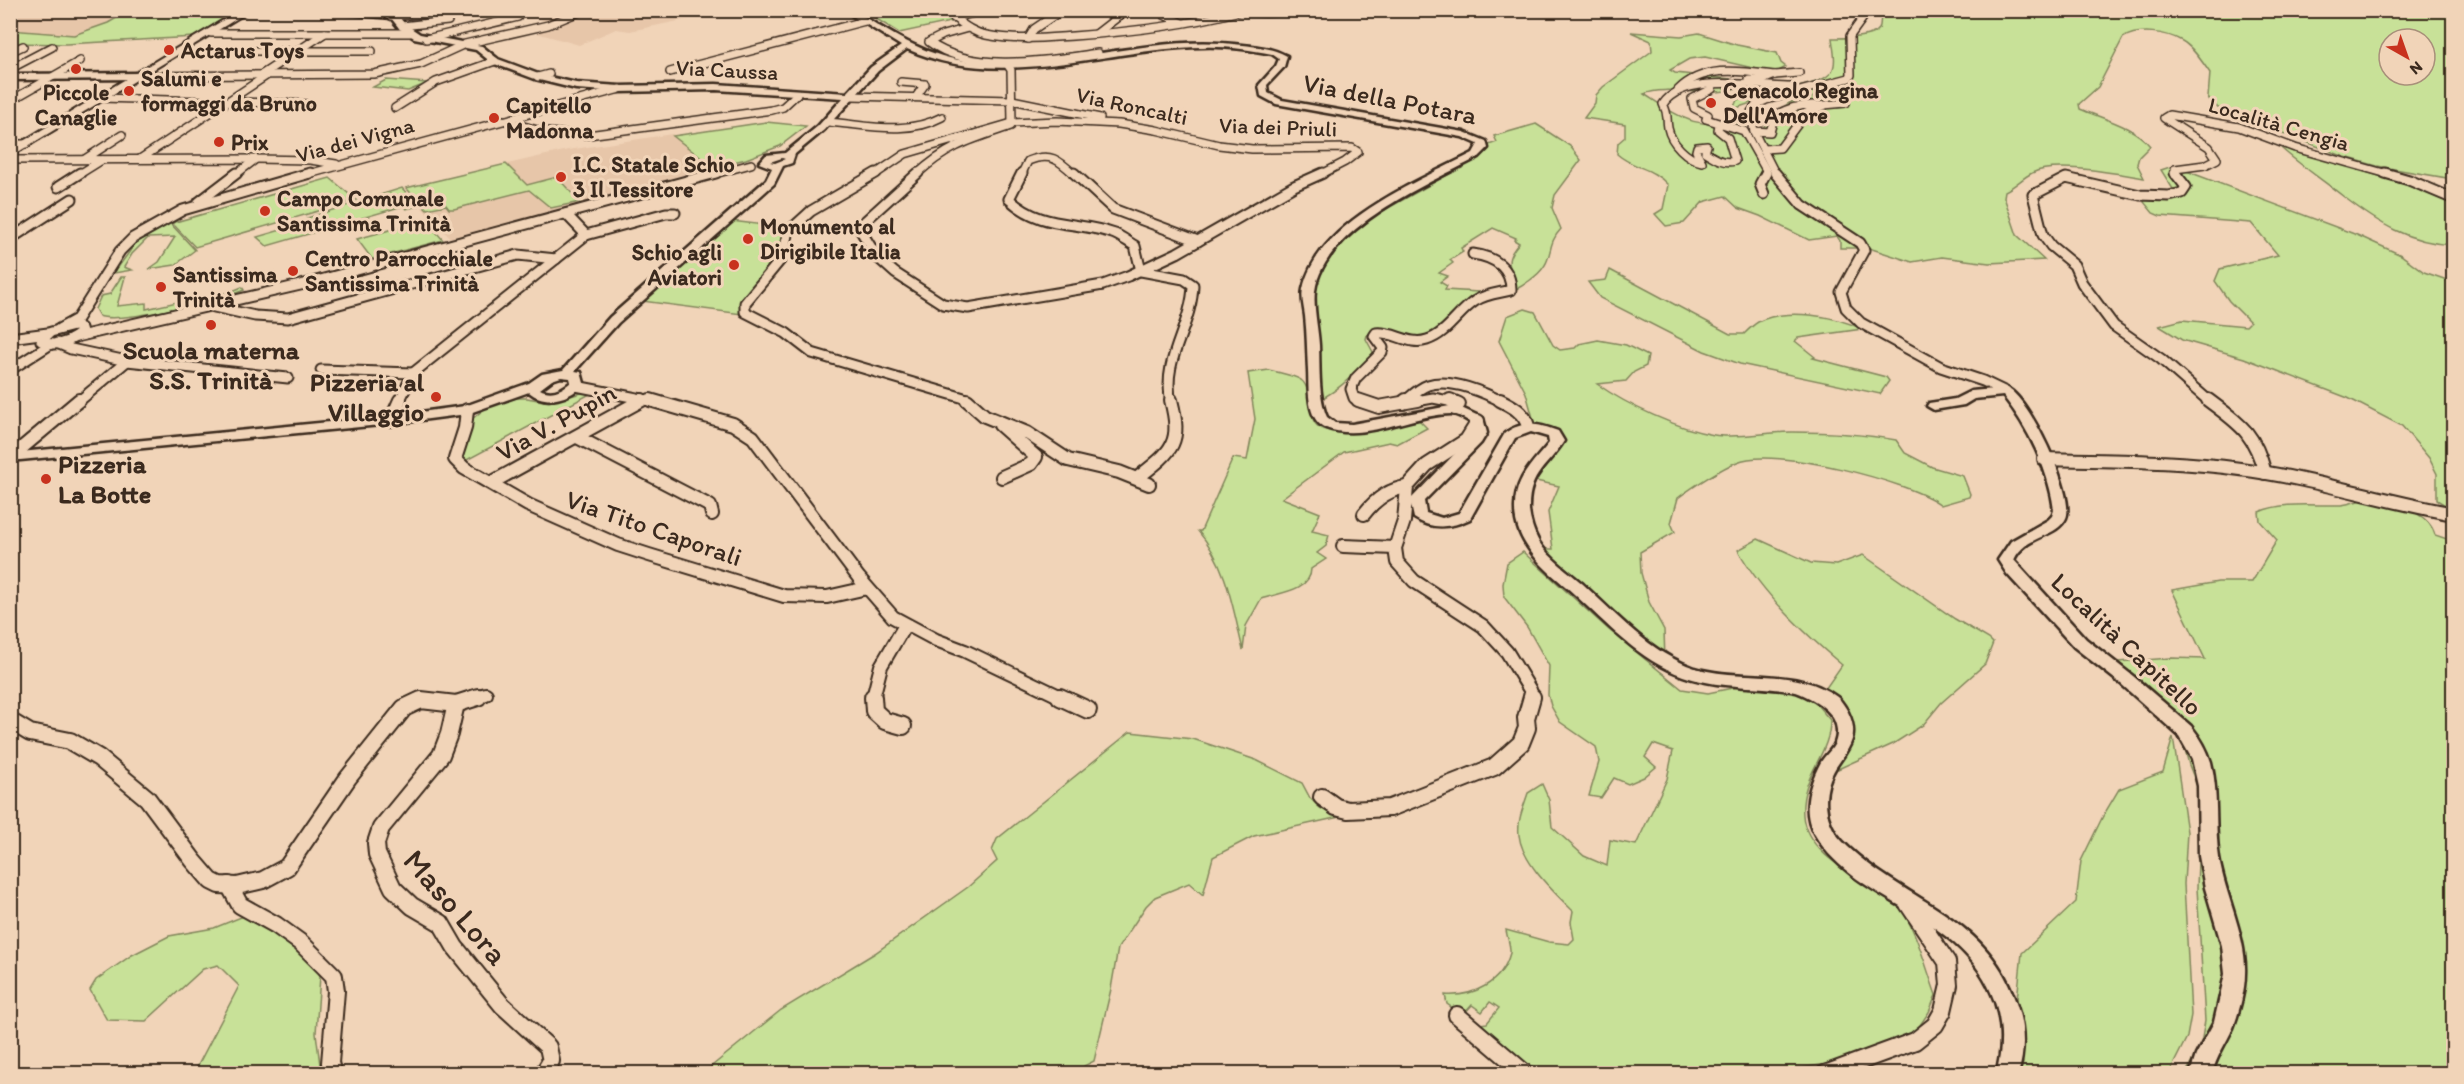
<svg xmlns="http://www.w3.org/2000/svg" width="2464" height="1084" font-family="Itim,sans-serif">
<rect width="100%" height="100%" fill="#f1d4b8"/>
<filter id="ink" filterUnits="userSpaceOnUse"><feTurbulence type="fractalNoise" baseFrequency=".0167" numOctaves="2"/><feDisplacementMap in="SourceGraphic" scale="12" xChannelSelector="R" yChannelSelector="G"/><feConvolveMatrix kernelMatrix="1 2 1 2 8 2 1 2 1" color-interpolation-filters="sRGB"/></filter>
<g filter="url(#ink)">
<!-- built -->
<g fill="#e7c6a9">
<path d="M504,10L727,11L630,31L616,29L579,45L537,33L528,27L545,22L534,14L508,20Z"/>
<path d="M10,11H129L108,23L74,35L11,30Z"/>
<path d="M672,134L713,167L450,238L404,188L568,150Z"/>
</g>
<!-- green -->
<g fill="#c8e198" stroke="#82865b" stroke-width="1.5" fill-rule="evenodd">
<path d="M880,10H924L927,13L938,11L955,21L899,33L867,13Z"/>
<path d="M129,11H234L195,37L66,44L11,43L10,30L74,35L108,23Z"/>
<path d="M1882,11H2453V179L2377,166L2345,157L2218,108L2208,98L2210,73C2203,63 2193,47 2182,41C2167,32 2138,28 2123,38L2098,87L2079,104L2080,109C2103,119 2134,126 2150,146L2139,157L2137,164L2144,178C2119,174 2055,161 2032,173C2022,178 2016,186 2005,191L2004,197L2017,235L2044,260L1989,263L1942,257L1912,262L1869,248H1840V241L1837,236L1809,240L1760,216L1738,208L1725,196L1703,202L1684,223L1666,226L1655,214L1663,209L1668,185C1652,167 1634,169 1617,154L1618,143L1625,137V124L1584,118L1595,103L1596,95L1603,87L1652,51L1651,41L1631,32L1681,36L1699,33L1737,45L1777,53L1781,63L1786,67L1775,73L1705,57L1689,59L1670,70L1675,73L1731,79L1720,80L1718,86L1735,88C1709,99 1669,84 1644,94C1681,118 1697,132 1744,119L1750,141L1755,149C1757,129 1781,103 1800,99C1806,98 1813,98 1819,97L1760,100L1733,109L1737,100C1756,93 1823,88 1832,71C1837,62 1833,48 1832,38C1842,38 1872,39 1879,29C1881,26 1880,16 1882,11ZM2389,39H2425V75H2389Z"/>
<path d="M386,80L428,83L408,91L373,87Z"/>
<path d="M766,122L806,126L780,146L746,159L713,167L673,136Z"/>
<path d="M1536,124L1570,146L1581,160L1555,195L1552,208L1561,229C1543,248 1558,261 1529,281C1523,285 1519,289 1512,290L1515,285C1510,265 1503,261 1519,243L1514,240L1516,238L1493,228L1461,248L1463,252L1450,260L1453,263L1439,273L1448,276L1440,282L1447,286L1445,290L1496,293C1485,297 1472,301 1461,307C1447,316 1437,335 1421,340C1400,346 1381,330 1367,335L1366,339L1373,352L1372,356C1355,372 1343,387 1323,398L1320,377L1316,375L1310,311L1322,258L1361,223L1480,157L1486,146L1497,142L1494,136Z"/>
<path d="M2285,147L2402,183L2453,204V245C2409,243 2378,223 2344,197C2323,180 2301,166 2281,148Z"/>
<path d="M506,164L527,185L557,177L580,202L551,208L529,190L454,209H449L446,205L427,209L406,188Z"/>
<path d="M2173,166L2357,235L2401,255L2424,272L2453,282V510L2437,500V474L2429,458L2402,426L2348,398L2244,358L2182,340L2159,326L2182,320L2246,326L2250,322L2229,301L2215,281L2220,269L2278,255L2251,223L2160,216L2153,213L2144,202L2146,198L2168,192L2173,189L2161,170Z"/>
<path d="M330,178L356,200L195,247L172,223Z"/>
<path d="M402,188L418,206L406,209L403,206L321,230L307,218Z"/>
<path d="M426,220L443,240L372,259L357,239Z"/>
<path d="M731,221L790,228L783,251L742,314L642,301Z"/>
<path d="M308,222L319,231L267,246L257,237Z"/>
<path d="M165,224H171L195,250L175,265L149,269L159,262L175,237L148,238L132,254L124,267L132,270L114,273L135,244Z"/>
<path d="M1610,270L1730,334H1744C1748,330 1753,325 1758,322C1785,307 1836,316 1862,329L1798,338L1795,341L1815,357L1813,358L1886,377L1889,381L1880,394L1740,364L1704,351L1600,298L1588,282L1606,280Z"/>
<path d="M121,277H125L117,306L146,303V309L190,299L191,301L230,292L242,287L244,290C222,300 119,324 99,316L95,309L101,296L110,294Z"/>
<path d="M1525,309L1535,312L1553,345L1560,350L1575,348L1579,344L1598,340L1626,345L1648,356L1646,366L1634,372L1626,381L1597,384C1627,405 1678,429 1714,435C1737,439 1768,432 1792,432C1826,432 1863,434 1896,440L1905,453L1932,467L1963,476L1970,494L1969,497L1941,505C1911,482 1773,446 1737,462C1722,468 1692,487 1678,498L1671,523L1675,532L1640,552L1641,573L1649,602L1664,630L1665,661L1538,549H1553L1548,512L1559,486L1527,479L1557,440L1535,425L1526,393L1499,341L1507,316Z"/>
<path d="M1269,370C1279,373 1293,375 1301,380C1313,388 1306,419 1319,427C1339,440 1392,422 1416,417L1427,428L1397,444L1389,442L1344,452L1282,498L1320,513L1312,531L1329,535L1326,546L1317,553L1326,559L1311,569C1311,591 1277,593 1261,599L1246,626L1243,650C1233,609 1227,564 1198,531H1201L1233,458L1247,460L1255,419L1248,373Z"/>
<path d="M585,392L592,393L463,462L460,453L472,419L487,407L516,398H527L549,402Z"/>
<path d="M2369,498C2392,505 2428,509 2435,535L2453,541V1073H2186L2201,1044L2205,1021L2197,888L2199,835L2209,816L2189,765L2181,733L2103,663L2171,658L2205,659L2172,590L2218,582H2252L2277,540L2260,521L2259,512C2284,501 2314,506 2341,505C2350,504 2360,500 2369,498Z"/>
<path d="M1758,539L1811,563L1836,565L1863,555L1955,619L1989,639L1993,643L1985,664L1941,703L1923,725L1893,744L1838,769H1829L1844,739L1821,695L1842,665C1805,634 1761,592 1738,550Z"/>
<path d="M1523,552L1609,630L1682,689L1708,693L1747,685L1791,691L1812,699L1830,720C1831,754 1800,775 1803,815C1805,852 1853,874 1881,892C1887,896 1895,900 1899,906C1916,928 1926,968 1936,995L1929,1012L1916,1031L1897,1042L1833,1063L1763,1074L1538,1073L1516,1064L1480,1024L1487,1023L1499,1008L1490,1002L1482,1012L1472,1005L1463,1015L1447,1004L1445,995C1473,997 1502,983 1510,953C1511,947 1507,937 1506,930L1549,942L1569,944L1574,939L1571,922L1573,911C1554,892 1522,863 1519,835C1517,820 1524,806 1528,793L1542,784L1549,800L1552,827L1584,856L1607,866L1610,840L1636,845L1667,779L1673,751L1653,744L1645,757L1656,767L1644,777L1628,784L1614,778L1601,798L1589,796L1599,762L1596,747L1560,722L1551,706L1548,695L1549,666L1527,627L1504,597L1503,584L1507,563Z"/>
<path d="M1130,732L1193,739L1256,760L1302,783L1310,798L1320,808L1332,814L1344,816L1254,836L1213,857L1203,895L1189,883L1155,897L1146,906L1118,948L1111,989L1094,1061L1084,1066L1080,1073L702,1074L781,1010L875,953L968,887L997,861L992,851L997,839Z"/>
<path d="M2173,737L2187,832L2184,884L2191,1015L2187,1037L2169,1073H2020L2023,1063L2014,1028L2022,953L2076,902L2081,861L2103,816L2119,789L2163,772Z"/>
<path d="M246,915L301,947L311,957L320,976L316,1033L321,1073H194L239,986L218,965L203,969L146,1021L107,1020L90,990L96,980L132,955L169,936L214,928Z"/>
</g>
<g fill="none" stroke-linecap="round" stroke-linejoin="round">
<defs>
<g id="minor-far3">
<path d="M1232,10L1266,13L1298,10"/>
<path d="M1164,15L1182,23"/>
<path d="M391,16L500,10"/>
<path d="M954,18C964,25 974,33 986,35C1015,41 1044,38 1073,36C1128,32 1183,26 1236,12"/>
<path d="M954,18L986,10"/>
<path d="M402,26L448,21"/>
<path d="M968,28L943,35L929,42C972,74 1048,60 1098,53"/>
<path d="M211,33H410"/>
<path d="M1096,34L1127,10"/>
<path d="M426,39L518,17L520,10"/>
<path d="M1028,39L1034,29L1062,10"/>
<path d="M248,51H372"/>
<path d="M10,52L23,46"/>
<path d="M1007,64L1011,70L1012,123"/>
<path d="M10,69L52,47"/>
<path d="M670,72L865,21"/>
<path d="M261,75L325,33"/>
<path d="M1775,75L1799,73"/>
<path d="M142,76L374,74L421,64L465,44L548,25L584,10"/>
<path d="M538,77L549,74"/>
<path d="M901,82L925,84L916,97"/>
<path d="M1712,89L1692,99L1694,108L1708,115L1706,119L1744,131L1766,170L1765,175"/>
<path d="M1678,90C1704,64 1742,71 1775,75L1763,80H1749"/>
<path d="M851,96L1012,100L1100,118"/>
<path d="M101,98L307,104"/>
<path d="M10,101L80,61"/>
<path d="M1824,105L1846,103"/>
<path d="M395,108L436,82L495,61"/>
<path d="M503,120L544,132L588,135L772,110L783,107L797,94"/>
<path d="M828,122C867,125 906,136 942,117"/>
<path d="M1012,123L1057,121L1119,124L1156,130L1219,145L1252,149L1352,148L1358,152L1345,162L1320,175"/>
<path d="M1719,124L1718,130L1728,138L1735,161C1723,164 1715,158 1705,152L1707,146L1697,147L1696,151L1702,162C1687,159 1671,143 1668,128C1666,117 1669,115 1663,104C1685,72 1756,87 1791,87"/>
<path d="M1754,131L1770,132L1775,115C1790,107 1807,103 1824,106L1806,113L1780,148L1763,149"/>
<path d="M10,144H26"/>
<path d="M85,159L122,135"/>
<path d="M140,159L266,76"/>
<path d="M10,160L256,159L310,160L336,164"/>
<path d="M78,175L102,160"/>
<path d="M235,175L256,159"/>
<path d="M305,175L620,89"/>
<path d="M711,175L751,164"/>
<path d="M874,175L905,154L1012,123"/>
<path d="M916,175C949,145 970,140 1011,126L1012,123"/>
<path d="M1021,175L1028,161C1051,152 1059,160 1075,175"/>
<path d="M1776,175L1754,132L1751,112L1756,105L1766,100L1849,78L1851,75L1850,36L1863,18V10"/>
<path d="M2175,175V169L2205,165L2217,159L2209,147L2164,118L2169,115L2239,127L2295,148L2391,175"/>
</g>
<g id="minor-far2">
<path d="M876,173L811,211L789,231L782,258L745,303V312L786,333L812,353L964,398L969,402"/>
<path d="M918,173L863,223L861,231L877,257L895,273L943,304L968,308L1103,285L1128,276L1177,253L1294,186L1323,173"/>
<path d="M1022,173L1009,199C1042,230 1076,220 1115,234C1122,237 1128,242 1135,246L1141,271L1184,279L1193,285C1192,327 1161,359 1171,402"/>
<path d="M1074,173L1113,209L1198,241"/>
<path d="M1775,173L1802,205L1860,243L1864,250L1841,292L1846,308L1861,323L1941,367L1983,381L2006,392"/>
<path d="M2175,173L2186,187L2182,193L2169,196L2140,195L2066,178L2033,195L2043,235L2051,246L2074,265L2082,283L2114,326L2161,359L2210,402"/>
<path d="M2385,173L2409,180L2454,199"/>
<path d="M58,187L80,173"/>
<path d="M1764,194L1760,184L1766,173"/>
<path d="M199,202L237,173"/>
<path d="M586,235L666,213H675"/>
<path d="M10,239L72,199"/>
<path d="M214,307L255,316L288,318L518,255L556,259"/>
<path d="M74,326L81,328L82,332C70,342 56,348 41,341L51,332Z"/>
<path d="M59,329L77,319L120,251L133,238L183,210L310,173"/>
<path d="M76,337L309,283L716,173"/>
<path d="M10,338L48,333"/>
<path d="M57,343L71,349L127,361L288,378"/>
<path d="M10,370L51,344"/>
<path d="M321,370L413,373"/>
<path d="M576,386L657,402"/>
<path d="M78,402L127,361"/>
<path d="M399,402L413,373L586,235L566,214"/>
<path d="M640,402L643,400"/>
<path d="M1361,402L1354,398L1351,389L1356,378L1382,352L1383,348L1374,336L1376,333C1394,331 1409,346 1427,340C1447,334 1458,312 1475,301C1485,294 1499,293 1511,290C1511,267 1494,257 1473,254"/>
<path d="M1404,402C1411,396 1419,388 1428,385C1450,378 1483,392 1503,402"/>
<path d="M1411,402L1433,398L1454,402"/>
</g>
<g id="minor-far1">
<path d="M650,400L733,424L753,437L859,578L893,617L936,640L965,651L1063,698"/>
<path d="M967,400L985,416L1027,433L1068,460L1119,472L1149,484"/>
<path d="M1358,400L1379,407L1418,400"/>
<path d="M1450,400L1459,404L1455,409"/>
<path d="M1500,400C1512,406 1524,412 1528,426"/>
<path d="M2208,400C2241,425 2254,432 2265,473"/>
<path d="M1403,403L1406,400"/>
<path d="M467,410L465,428L455,459L464,468L528,505L618,545L649,555L784,596L827,597L867,588"/>
<path d="M391,420L400,400"/>
<path d="M1478,421L1466,440L1427,465L1407,487L1404,521L1395,548L1397,562L1414,581L1483,626L1507,652L1530,690L1532,698"/>
<path d="M1000,425L1036,457L1031,464L1002,477"/>
<path d="M577,437L710,506L712,514"/>
<path d="M11,457L79,400"/>
<path d="M2044,459C2109,461 2175,460 2240,469C2312,478 2382,501 2454,514"/>
<path d="M1140,476C1173,450 1182,443 1171,400"/>
<path d="M491,483L642,400"/>
<path d="M1364,514C1375,500 1389,489 1407,487"/>
<path d="M1343,546L1395,548"/>
<path d="M473,698L486,694"/>
<path d="M873,698L881,666L905,625"/>
</g>
<g id="minor">
<path d="M873,697L874,711L885,721L903,726"/>
<path d="M1060,697L1088,710"/>
<path d="M456,704L449,734L441,755L381,828L376,843L377,854L393,888L412,906L441,923L455,947L502,1005L548,1047L551,1061L543,1074"/>
<path d="M10,721L30,733L70,741L99,758L147,798L193,860L211,881L219,885L237,886L263,880L287,867L348,778L404,708L421,700L456,704L478,697"/>
<path d="M1322,797L1336,807L1348,810L1390,808L1494,767L1521,743L1527,728L1526,718L1532,697"/>
<path d="M229,885L240,905L276,925L301,943L334,976L336,991L330,1063L333,1074"/>
<path d="M1457,1015L1526,1074"/>
<path d="M1825,1074L1915,1041L1935,1025L1943,1011L1949,985L1947,962L1908,904"/>
</g>
<g id="tertiary">
<path d="M309,10L387,13L384,10H393L405,24L420,34L482,46L498,59L541,75L576,83L620,86L716,84L847,93L871,67L901,46L843,10H853C889,32 923,55 965,61C1058,73 1150,32 1243,45C1259,47 1273,48 1287,56L1284,67L1267,85L1268,93L1282,100L1464,132L1486,141L1488,148L1479,157C1430,183 1323,228 1315,291C1313,307 1318,328 1319,345C1320,367 1318,397 1327,417L1335,423L1352,424L1455,405L1483,418L1487,433L1481,443L1424,501L1426,513L1442,518L1459,513L1505,433C1523,420 1539,424 1558,431L1564,441C1548,467 1528,473 1529,510C1530,521 1534,533 1539,542C1550,559 1568,571 1583,584C1617,615 1650,653 1695,668C1741,682 1795,666 1837,697C1842,701 1845,707 1848,712C1860,736 1849,748 1836,767C1821,791 1823,821 1842,841C1900,900 1985,913 2015,1000C2024,1025 2026,1048 2018,1074H1996C2003,1049 2003,1026 1995,1002C1964,912 1857,906 1815,835C1801,812 1809,784 1821,762C1825,755 1832,750 1835,743C1845,716 1817,700 1796,692C1759,685 1719,689 1683,676C1639,660 1607,624 1574,594C1559,580 1543,569 1531,552C1522,540 1515,525 1515,510C1514,479 1531,465 1549,443L1548,437L1531,432L1515,438L1470,519C1451,528 1432,530 1414,518L1410,500L1470,438L1473,433L1472,423C1466,420 1458,414 1451,414C1413,414 1363,443 1326,428C1306,420 1309,388 1308,371C1307,352 1307,334 1305,316C1304,307 1301,298 1303,289C1317,222 1418,181 1473,153L1478,144L1462,137L1276,104L1261,96L1259,85L1276,66L1279,59L1272,54C1249,50 1226,46 1203,47C1106,48 1001,92 907,49L878,71L824,130L795,154L792,163L783,166L774,184L618,323L575,371L581,372L584,383C571,399 546,406 529,392L467,414L391,424L10,461V453L391,416L465,406L529,383L542,374L563,370L610,317L766,180L772,168L759,163L766,155L785,153L818,126L843,98L716,90L620,92L576,89L535,79L492,63L476,50L414,38L399,28L391,18ZM782,158L785,159L775,163L770,162ZM561,377L570,378L571,382C562,390 551,395 540,389L552,380Z"/>
<path d="M10,74L142,73L146,76L142,79L10,80Z"/>
<path d="M2006,388C2028,394 2076,497 2066,518C2057,538 2025,535 2014,560L2086,639L2133,676L2191,726C2200,737 2207,749 2211,762C2219,794 2214,826 2219,858C2225,895 2247,938 2245,974C2245,990 2239,1013 2233,1028C2226,1043 2216,1057 2212,1074H2190L2196,1055L2214,1022L2225,974L2222,946L2205,888L2199,856L2198,786L2192,759L2179,736L2121,684L2074,647L2007,574L1998,560L2011,541L2048,520L2052,516L2054,510C2049,470 2028,427 2003,396L1974,399L1964,405L1934,410L1927,406L1929,403L1955,399L1971,391Z"/>
</g>
<path id="primary" d="M240,10H251L10,157V149Z"/>
</defs>
<!-- minor-far3 casing -->
<use href="#minor-far3" stroke="#3b2a1e" stroke-width="10"/>
<!-- minor-far2 casing -->
<use href="#minor-far2" stroke="#3b2a1e" stroke-width="13"/>
<!-- minor-far1 casing -->
<use href="#minor-far1" stroke="#3b2a1e" stroke-width="16"/>
<!-- minor casing -->
<use href="#minor" stroke="#3b2a1e" stroke-width="20"/>
<!-- tertiary casing -->
<use href="#tertiary" stroke="#3b2a1e" stroke-width="5"/>
<!-- primary casing -->
<use href="#primary" stroke="#3b2a1e" stroke-width="4"/>
<!-- minor-far3 -->
<use href="#minor-far3" stroke="#f1d4b8" stroke-width="7"/>
<!-- minor-far2 -->
<use href="#minor-far2" stroke="#f1d4b8" stroke-width="9"/>
<!-- minor-far1 -->
<use href="#minor-far1" stroke="#f1d4b8" stroke-width="12"/>
<!-- minor -->
<use href="#minor" stroke="#f1d4b8" stroke-width="16"/>
<!-- tertiary -->
<use href="#tertiary" fill="#f1d4b8" fill-rule="evenodd"/>
<!-- primary -->
<use href="#primary" fill="#f1d4b8" fill-rule="evenodd"/>
</g>
</g>
<!-- markers -->
<g fill="#c8321e" stroke="#f1d4b8" stroke-width="2">
<circle cx="169" cy="50" r="6"/>
<circle cx="76" cy="69" r="6"/>
<circle cx="129" cy="91" r="6"/>
<circle cx="1711" cy="103" r="6"/>
<circle cx="494" cy="118" r="6"/>
<circle cx="219" cy="142" r="6"/>
<circle cx="561" cy="177" r="6"/>
<circle cx="265" cy="211" r="6"/>
<circle cx="748" cy="239" r="6"/>
<circle cx="734" cy="265" r="6"/>
<circle cx="293" cy="271" r="6"/>
<circle cx="161" cy="287" r="6"/>
<circle cx="211" cy="325" r="6"/>
<circle cx="436" cy="397" r="6"/>
<circle cx="46" cy="479" r="6"/>
</g>
<g text-anchor="middle" dominant-baseline="central" stroke-width="6" stroke-linejoin="round" paint-order="stroke">
<!-- far-poi labels -->
<g font-size="22" font-weight="bold" fill="#3b2a1e" stroke="#f1d4b8" text-anchor="start">
<text x="181" y="50">Actarus Toys</text>
<text x="141" y="78">Salumi e<tspan x="141" dy="25">formaggi da Bruno</tspan></text>
<text x="1723" y="90">Cenacolo Regina<tspan x="1723" dy="25">Dell'Amore</tspan></text>
<text x="76" y="92" text-anchor="middle">Piccole<tspan x="76" dy="25">Canaglie</tspan></text>
<text x="506" y="105">Capitello<tspan x="506" dy="25">Madonna</tspan></text>
<text x="231" y="142">Prix</text>
<text x="573" y="164">I.C. Statale Schio<tspan x="573" dy="25">3 Il Tessitore</tspan></text>
<text x="277" y="198">Campo Comunale<tspan x="277" dy="25">Santissima Trinità</tspan></text>
<text x="760" y="226">Monumento al<tspan x="760" dy="25">Dirigibile Italia</tspan></text>
<text x="722" y="252" text-anchor="end">Schio agli<tspan x="722" dy="25">Aviatori</tspan></text>
<text x="305" y="258">Centro Parrocchiale<tspan x="305" dy="25">Santissima Trinità</tspan></text>
<text x="173" y="274">Santissima<tspan x="173" dy="25">Trinità</tspan></text>
</g>
<!-- far-street labels -->
<g font-size="22" fill="#3b2a1e" stroke="#f1d4b8">
<text transform="translate(727 70) rotate(3)">Via Caussa</text>
<text transform="translate(1132 106) rotate(12)">Via Roncalti</text>
<text transform="translate(2279 124) rotate(16)">Località Cengia</text>
<text transform="translate(1278 127) rotate(2)">Via dei Priuli</text>
<text transform="translate(355 140) rotate(-15)">Via dei Vigna</text>
</g>
<!-- street labels -->
<g font-size="26" fill="#3b2a1e" stroke="#f1d4b8">
<text transform="translate(1390 99) rotate(11)">Via della Potara</text>
<text transform="translate(556 422) rotate(-29)">Via V. Pupin</text>
<text transform="translate(654 528) rotate(19)">Via Tito Caporali</text>
<text transform="translate(2127 644) rotate(43)">Località Capitello</text>
</g>
<!-- poi labels -->
<g font-size="26" font-weight="bold" fill="#3b2a1e" stroke="#f1d4b8">
<text x="211" y="350">Scuola materna<tspan x="211" dy="30">S.S. Trinità</tspan></text>
<text x="424" y="382" text-anchor="end">Pizzeria al<tspan x="424" dy="30">Villaggio</tspan></text>
<text x="58" y="464" text-anchor="start">Pizzeria<tspan x="58" dy="30">La Botte</tspan></text>
</g>
<!-- near-street labels -->
<g font-size="32" fill="#3b2a1e" stroke="#f1d4b8">
<text transform="translate(456 907) rotate(49)">Maso Lora</text>
</g>
</g>
<!-- margin -->
<rect width="2464" height="1084" fill="none" stroke="#f1d4b8" stroke-width="36"/>
<rect x="18" y="18" width="2428" height="1048" fill="none" stroke="#3b2a1e" stroke-width="2" filter="url(#ink)"/>
<!-- north arrow -->
<g transform="translate(2407 57) rotate(140)"><circle r="28" fill="#f1d4b8" stroke="#a8907a" stroke-width="1.5"/>
<path d="M0-4.5L10 22L0 15L-10 22Z" fill="#c8321e"/>
<text y="-9" font-size="16" font-weight="bold" text-anchor="middle" fill="#3b2a1e">N</text>
</g>
</svg>
